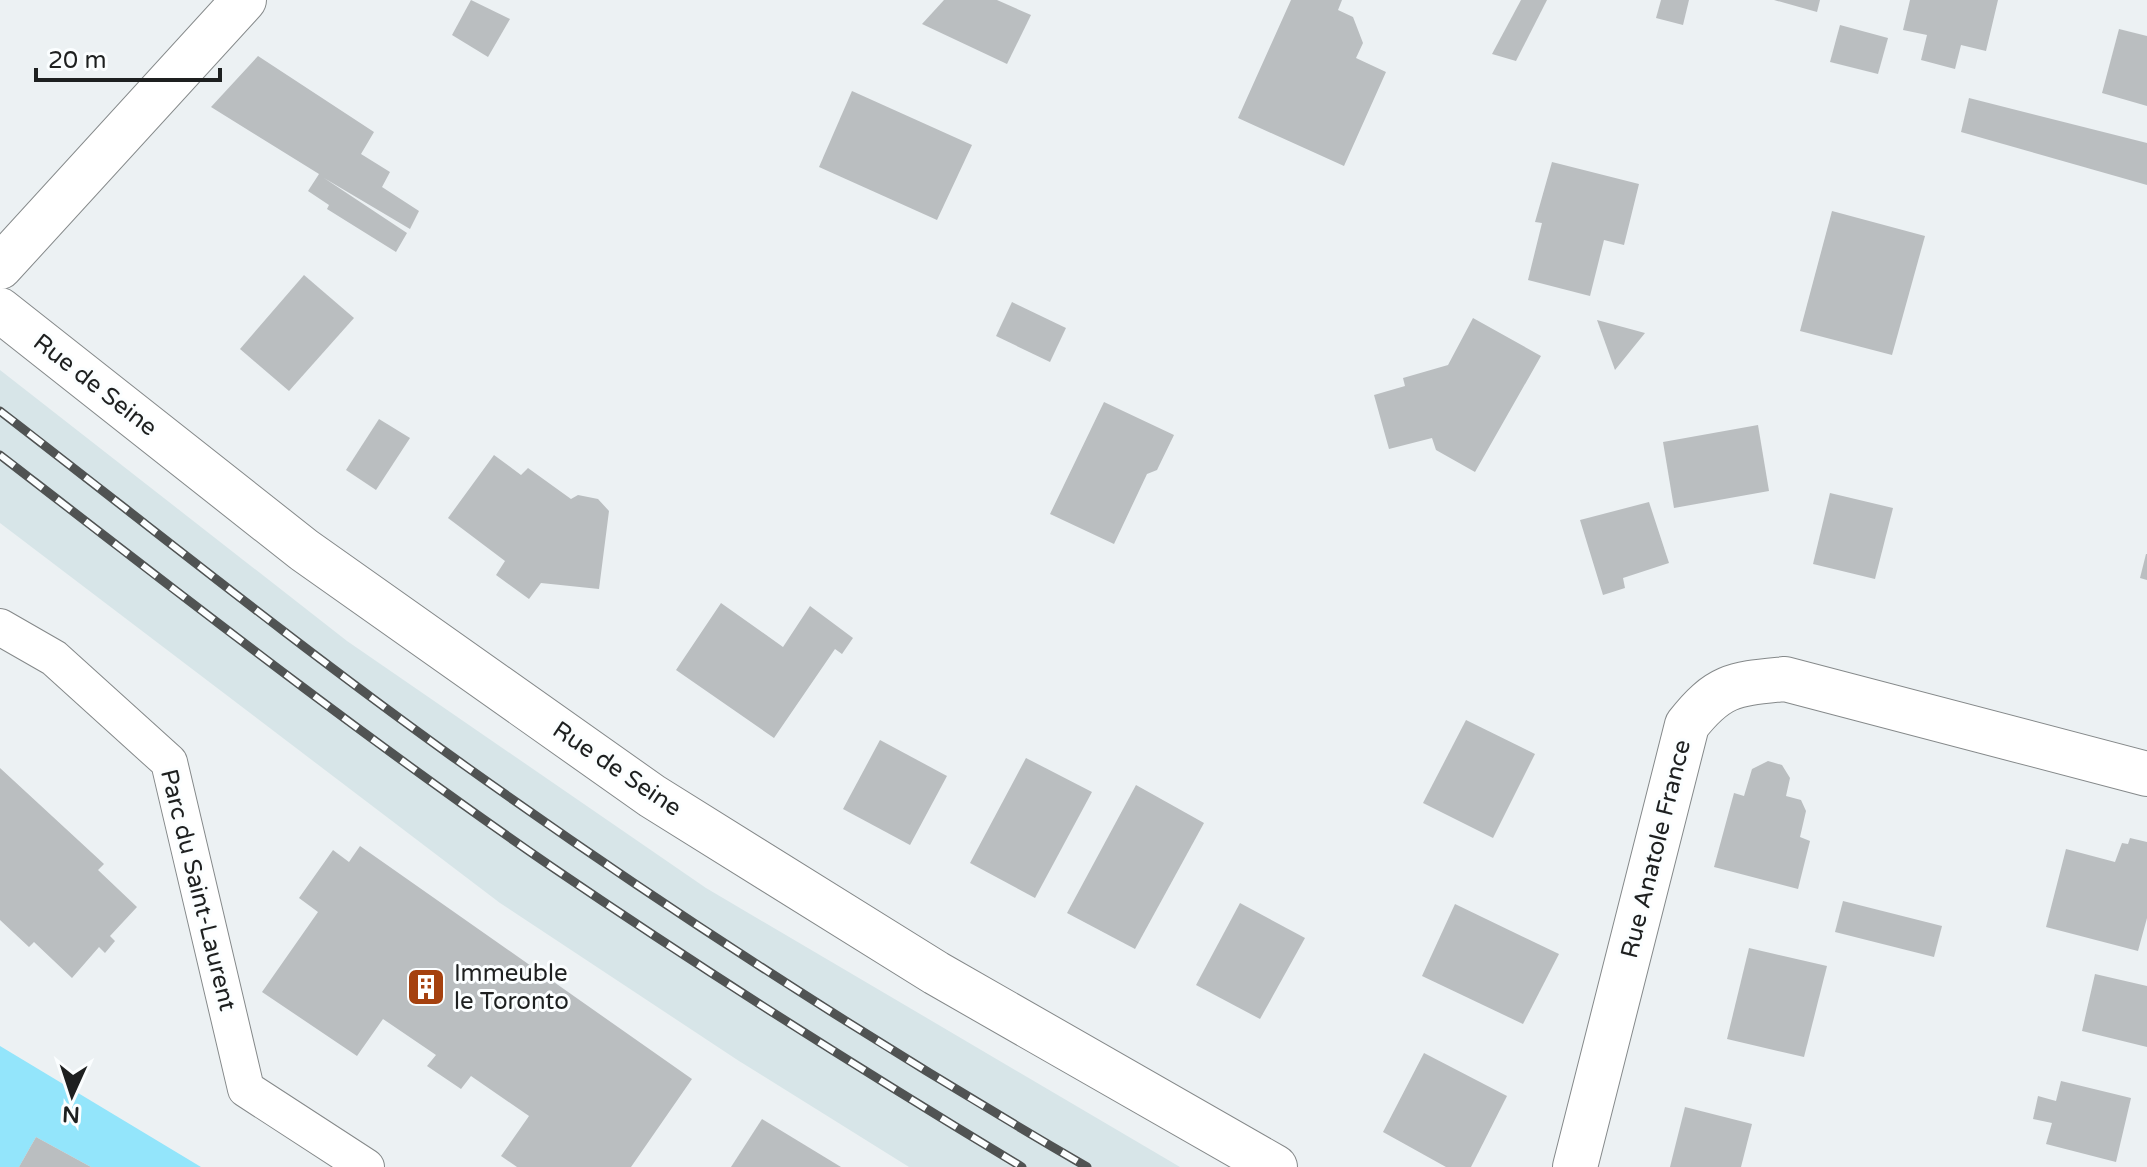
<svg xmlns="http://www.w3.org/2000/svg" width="2147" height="1167" font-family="'Varela Round',sans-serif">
<rect width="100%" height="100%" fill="#ecf1f3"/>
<!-- built -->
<path fill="#d7e5e8" d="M0,370L347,641L706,888L1180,1167H909L739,1061L500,903L0,523Z"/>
<!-- green -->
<path fill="#93e5fb" d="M0,1046L201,1167H91L36,1137L19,1167H0Z"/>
<!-- building -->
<g fill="#babec0">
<path d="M471,0L510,19L488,57L452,35Z"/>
<path d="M944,0H997L1031,15L1007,64L922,24Z"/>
<path d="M1291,0H1342L1338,10L1353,17L1363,43L1356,58L1386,72L1344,166L1238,118Z"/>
<path d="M1521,0H1547L1516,61L1492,54Z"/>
<path d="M1661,0H1689L1683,25L1656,18Z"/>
<path d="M1774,0H1820L1817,12Z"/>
<path d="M1910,0H1998L1986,51L1961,45L1955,69L1921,60L1927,35L1903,30Z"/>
<path d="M1840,25L1888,38L1878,74L1830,62Z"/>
<path d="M2119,29L2147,36V106L2102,93Z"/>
<path d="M258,56L374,132L361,154L390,172L382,187L419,211L410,229L324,178L407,233L396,252L327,209L329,205L308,191L319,174L211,107Z"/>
<path d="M852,91L972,145L937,220L819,167Z"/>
<path d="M1969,98L2147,143V185L1961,132Z"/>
<path d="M1552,162L1639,184L1624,245L1604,240L1590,296L1528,280L1542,223L1535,222Z"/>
<path d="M1832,211L1925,236L1892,355L1800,331Z"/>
<path d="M304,275L354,318L289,391L240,349Z"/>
<path d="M1012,302L1066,328L1050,362L996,336Z"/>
<path d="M1473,318L1541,356L1475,472L1436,450L1432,438L1389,449L1374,395L1405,386L1403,378L1448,365Z"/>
<path d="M1597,320L1645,333L1615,370Z"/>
<path d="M1104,402L1174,435L1157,470L1147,474L1114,544L1050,514Z"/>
<path d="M379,419L410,438L376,490L346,470Z"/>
<path d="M1758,425L1769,491L1674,508L1663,442Z"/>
<path d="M494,455L521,475L528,468L571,499L578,495L598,499L609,511L599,589L541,583L529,599L496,575L505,561L448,518Z"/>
<path d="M1830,493L1893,508L1875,579L1813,564Z"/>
<path d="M1649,502L1669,563L1623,578L1625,588L1603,595L1580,520Z"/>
<path d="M2146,554H2147V580L2140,578Z"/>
<path d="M721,603L783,647L810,606L853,638L842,654L835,649L774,738L676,670Z"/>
<path d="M1466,720L1535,754L1493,838L1423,803Z"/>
<path d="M880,740L947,776L910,845L843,809Z"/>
<path d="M1026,758L1092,792L1035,898L970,863Z"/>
<path d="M1768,761L1782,765L1790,778L1786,796L1801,800L1806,811L1800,837L1810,841L1798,889L1714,867L1734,793L1744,796L1752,769Z"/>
<path d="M0,768L104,864L98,870L137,907L110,936L115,941L105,953L99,947L72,978L34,942L29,947L0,920Z"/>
<path d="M1136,785L1204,823L1135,949L1067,913Z"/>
<path d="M2130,838L2147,842V918L2138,951L2046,927L2066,849L2115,862L2122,843L2128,844Z"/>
<path d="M360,846L692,1079L631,1167H517L501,1156L529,1116L471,1076L461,1089L427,1066L436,1055L383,1019L357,1056L262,992L318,912L299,898L333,850L349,862Z"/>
<path d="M1843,901L1942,926L1934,957L1835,932Z"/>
<path d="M1240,903L1305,938L1260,1019L1196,985Z"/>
<path d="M1455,904L1559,954L1523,1024L1422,976Z"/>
<path d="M1749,948L1827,966L1804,1057L1727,1039Z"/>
<path d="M2095,974L2147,986V1047L2082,1031Z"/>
<path d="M1424,1053L1507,1096L1471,1167H1446L1383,1132Z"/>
<path d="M2061,1081L2131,1098L2116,1162L2046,1144L2052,1123L2033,1119L2038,1096L2056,1101Z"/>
<path d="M1685,1107L1752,1124L1741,1167H1670Z"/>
<path d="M762,1119L841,1167H731Z"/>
<path d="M36,1137L91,1167H19Z"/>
</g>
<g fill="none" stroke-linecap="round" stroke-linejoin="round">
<defs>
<path id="service" d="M0,627L54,658L169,762L246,1089L366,1167"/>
<g id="minor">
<path d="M0,267L244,0"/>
<path d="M0,310L304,550L652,796L936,973L1275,1167"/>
<path d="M1575,1167L1687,725C1719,684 1735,684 1785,679L2147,774"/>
</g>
</defs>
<!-- service casing -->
<use href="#service" stroke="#85898a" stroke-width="38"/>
<!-- minor casing -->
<use href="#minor" stroke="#85898a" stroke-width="46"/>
<!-- service -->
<use href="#service" stroke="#fff" stroke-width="36"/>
<!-- minor -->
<use href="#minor" stroke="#fff" stroke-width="44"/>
<defs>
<g id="rail">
<path d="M0,411C149,526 297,645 450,755C655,902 869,1040 1087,1167"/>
<path d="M0,455C181,595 363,737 552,867C706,972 863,1071 1022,1167"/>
</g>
</defs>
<!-- rail casing -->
<use href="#rail" stroke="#505353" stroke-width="9"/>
<!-- rail -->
<use href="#rail" stroke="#fbfeff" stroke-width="6" stroke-dasharray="18" stroke-linecap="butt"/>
</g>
<!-- icons -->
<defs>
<symbol id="building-square" viewBox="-11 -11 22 22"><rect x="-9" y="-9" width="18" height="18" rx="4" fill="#a5410f" stroke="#fbfeff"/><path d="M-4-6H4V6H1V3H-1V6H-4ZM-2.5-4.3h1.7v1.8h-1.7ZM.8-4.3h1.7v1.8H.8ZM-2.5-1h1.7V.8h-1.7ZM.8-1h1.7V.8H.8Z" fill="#fff"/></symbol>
</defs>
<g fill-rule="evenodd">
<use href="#building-square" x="404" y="965" width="44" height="44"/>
</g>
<g text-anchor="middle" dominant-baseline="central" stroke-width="6" stroke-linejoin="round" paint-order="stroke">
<!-- street labels -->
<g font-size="24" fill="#1e2020" stroke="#fbfeff">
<text transform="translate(95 385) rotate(38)">Rue de Seine</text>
<text transform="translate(617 769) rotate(34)">Rue de Seine</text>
<text transform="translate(1656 849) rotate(-76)">Rue Anatole France</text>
<text transform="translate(198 890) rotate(76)">Parc du Saint-Laurent</text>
</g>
<!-- poi labels -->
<g font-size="24" fill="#1e2020" stroke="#fbfeff" text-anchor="start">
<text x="454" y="973">Immeuble<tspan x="454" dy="28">le Toronto</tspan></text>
</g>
</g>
<!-- north arrow -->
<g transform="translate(72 1095) rotate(183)" stroke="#fbfeff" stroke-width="6" paint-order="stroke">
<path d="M0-6L14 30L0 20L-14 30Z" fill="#1e2020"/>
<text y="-12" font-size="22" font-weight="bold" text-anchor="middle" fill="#1e2020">N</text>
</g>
<!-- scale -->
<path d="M36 68v12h184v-12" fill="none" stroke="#1e2020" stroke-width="4"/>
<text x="48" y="68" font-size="24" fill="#1e2020" stroke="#fbfeff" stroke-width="6" paint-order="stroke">20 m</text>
</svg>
